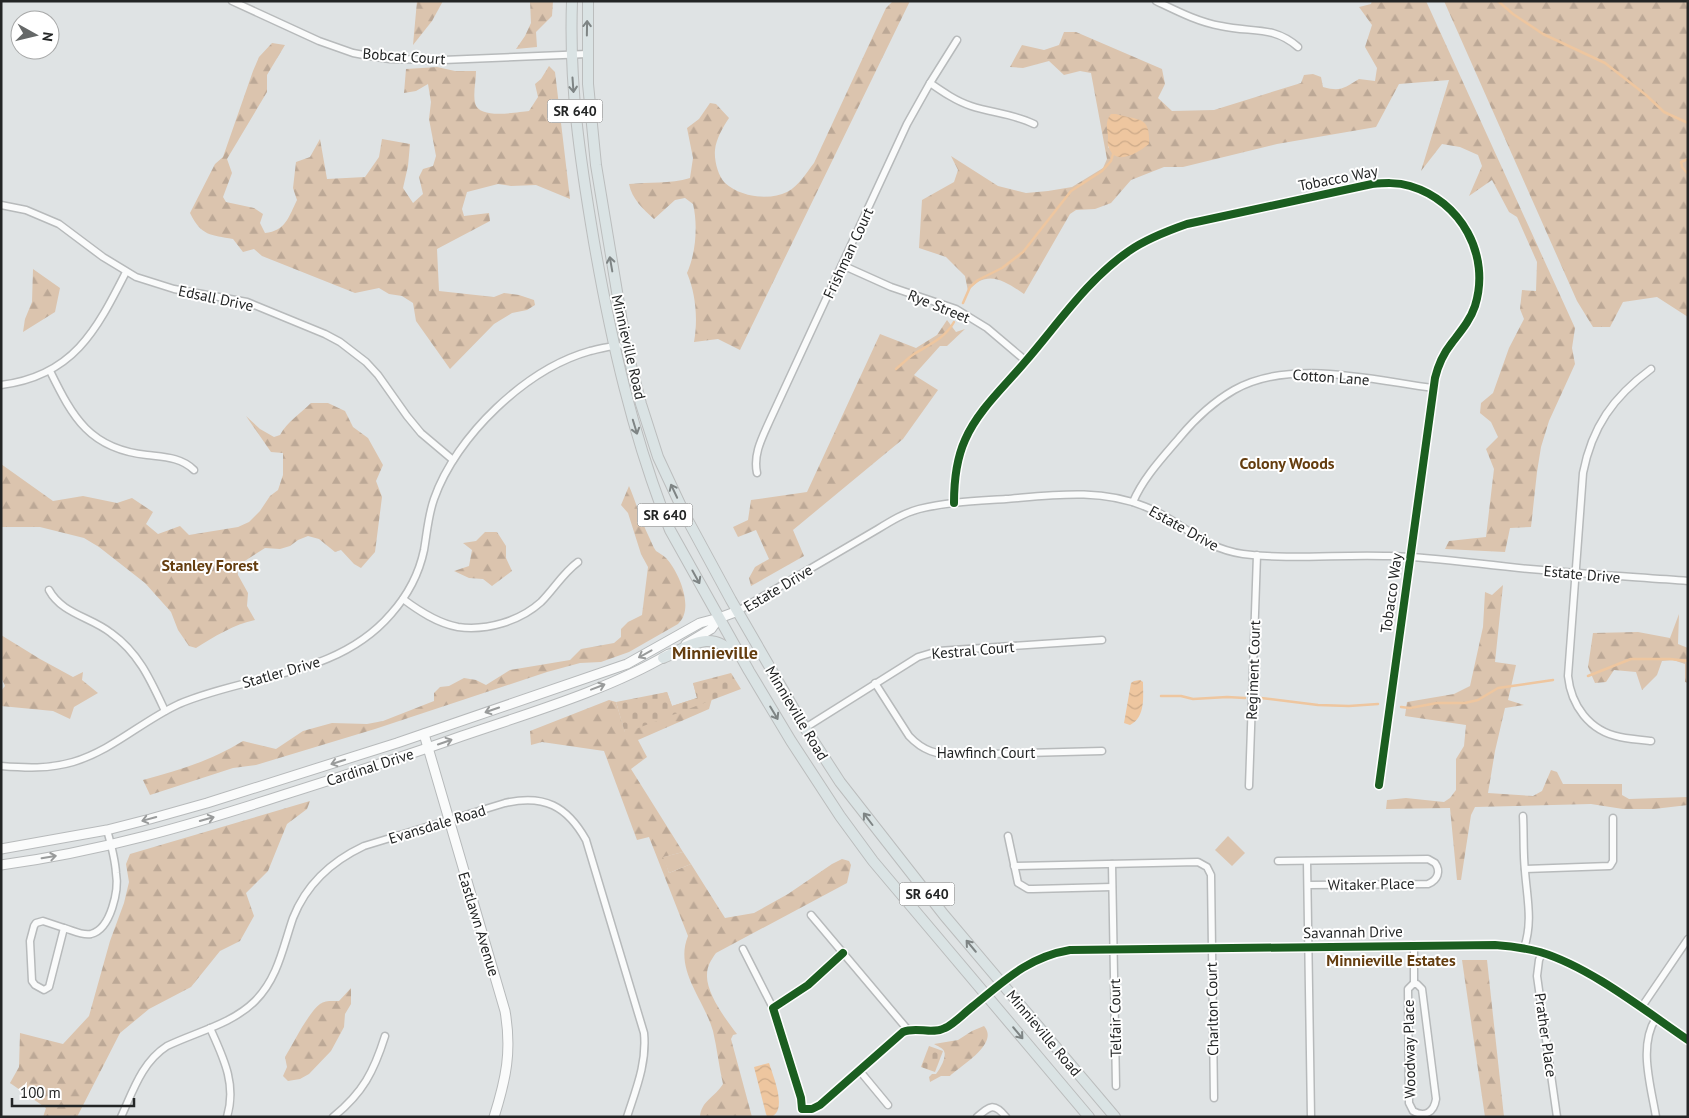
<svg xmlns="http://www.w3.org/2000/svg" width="1689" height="1118" font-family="'PT Sans',sans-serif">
<defs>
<pattern id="forest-firs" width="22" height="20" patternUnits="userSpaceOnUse" patternTransform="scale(1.25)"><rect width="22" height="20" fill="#dbc4ae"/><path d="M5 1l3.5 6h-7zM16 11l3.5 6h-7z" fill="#bca896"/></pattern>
<pattern id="cemetery-stones" width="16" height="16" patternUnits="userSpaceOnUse" patternTransform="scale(1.25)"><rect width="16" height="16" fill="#dbc4ae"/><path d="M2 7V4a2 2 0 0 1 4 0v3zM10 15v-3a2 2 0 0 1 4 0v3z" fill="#bca896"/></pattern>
<pattern id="water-waves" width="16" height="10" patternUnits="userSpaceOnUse" patternTransform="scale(1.25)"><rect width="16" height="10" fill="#eec69f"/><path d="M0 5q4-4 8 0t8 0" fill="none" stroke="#ccaa89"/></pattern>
</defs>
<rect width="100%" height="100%" fill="#dfe3e4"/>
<!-- forest -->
<g fill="url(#forest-firs)" fill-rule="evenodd">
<path d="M417,1H443L432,21L413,45Z"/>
<path d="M530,1H553L552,16L536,32L537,47L516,49L525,36L531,23Z"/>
<path d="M893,1H910L740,350L718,339L694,342C698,320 696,294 687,273C696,253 698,225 693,204L685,198L675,200L654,219C643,209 632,199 629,184C649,182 670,184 690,178L693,158L687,128L699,119L710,103L716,104L729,118C723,127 716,139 715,150C714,160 718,176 725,183C740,197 770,201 787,192C799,186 806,173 814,163L886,8Z"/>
<path d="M1372,1H1426L1575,328L1572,348L1575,364L1549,421L1541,447L1537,472L1531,527L1510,528L1505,552L1445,549L1449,541L1486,537L1494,469L1486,449L1498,437L1491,422L1480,413L1481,403L1493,393L1509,348L1524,319L1520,309L1522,290L1536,291L1537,262L1517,217L1509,212L1492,180L1469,196L1482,166L1478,155L1460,147L1442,144L1421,171L1449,80L1399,84L1376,127L1277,144L1183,167H1164L1131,180L1111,203L1095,209L1076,210L1070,214L1024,294C1005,281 987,268 968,291L965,276L946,257L919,248L922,200L954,182L958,170L951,156L998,186L1026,193L1048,191L1072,187L1103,168L1107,159L1091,73L1080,71L1064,75L1049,61L1023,68L1010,67L1022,45L1044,50L1059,45L1064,32H1076L1162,69L1165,84L1158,98L1172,111L1214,110L1301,83L1304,75L1313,74L1321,77L1323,87C1341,92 1344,88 1359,79L1375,81L1377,68L1365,47L1372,25L1359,7L1371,4ZM1127,117L1139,120L1108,148V138Z"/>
<path d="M1444,1H1688V317L1657,297L1623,302L1610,327H1593L1577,301Z"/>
<path d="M272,43L285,45L267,75V92L227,159L232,173L223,197L226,202L254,208L263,214L260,223L265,233C286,231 289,216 297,200L293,188L296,162L310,157L320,139L327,179L365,177L379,157L382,139L410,144L408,166L403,188L413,203L423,194L419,177L423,169L433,166L436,156L429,119L431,102L428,84L416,91L404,93L406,69L437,67L455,71H476C476,81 473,93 475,103C479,120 516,112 529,111L538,97L535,84L541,79L549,66L555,72L570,199L536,185L511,186L498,184L467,192L462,209L464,216L489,213L490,221L437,249L439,291L494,297L504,293L519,295L534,300L535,305L527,310L512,313L494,324L450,369L416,321L413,303L402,296L389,294L379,288L355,293L262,256L254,249L243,252L233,239C211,235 201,236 190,213L215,164L223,157L253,71L259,57Z"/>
<path d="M33,269L60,288L55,312L23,332L25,319L32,302Z"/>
<path d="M947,320L956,332L965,329L947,346H940L914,375L938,390L903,439L793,530L804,556L751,586L749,578L755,567L769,559L756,530L738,537L733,527L748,520L751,500L807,492L880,334L916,348L937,335Z"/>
<path d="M311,403H328L345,411L353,427L368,438L383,465L376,481L382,497L375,552L361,568L354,564L341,550L335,552L319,539L308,536L298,540L290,546L280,549L265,548L237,566L238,575L248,593L247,606L255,620C234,624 214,637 196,648L189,646L178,630L171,612L145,583L99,547L84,538L40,527H1V464L53,501L83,496L117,503L132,498L153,512L146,524L158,534L180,526L189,535L238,527L249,522L260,511L270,496L278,490L283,475V453L271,452L246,416L260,429L274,437L280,435C287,422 300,414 311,403Z"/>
<path d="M629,486C636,502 641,521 649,537C651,541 653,547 656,551C659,553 663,555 666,558C679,572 695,609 678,624L629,652L601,662L580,663L547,672L375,729L256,765L233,768L150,795L143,780C180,770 210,761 243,741L276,749L303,731L332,723L367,724L383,721L434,701V693L440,687L449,686L464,678L476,680L486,685L510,670L570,660L581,649L614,643L621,637V629L628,622L642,615L648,567L641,554L628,513L621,505Z"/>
<path d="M485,532H497L506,546V558L512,571L492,586L483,579L469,578L454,571L469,566L472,550L463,543L476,541Z"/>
<path d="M1503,585L1495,662L1516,665L1508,700L1524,705L1505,708L1495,751L1488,793L1533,796L1542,791L1551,770L1557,772L1563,784H1622V795L1629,799L1688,797V805L1654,809H1623L1591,804L1475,807L1471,815L1461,880H1457L1450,808L1386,809L1387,800L1406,798L1444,802L1450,798L1456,790V759L1464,746L1466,725L1405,716L1407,702L1454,694L1470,686L1483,627L1485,592L1492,595Z"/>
<path d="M1679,614L1678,644L1688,648V683L1685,682V664L1673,660L1662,661L1657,675L1642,690L1636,672L1614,670L1606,682L1595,683L1588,667L1593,633L1638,632L1670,638Z"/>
<path d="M1,635L40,659L73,677L83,672L82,680L98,693L74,707L70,719L53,711L1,706V691L5,686L1,677Z"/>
<path d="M693,683L713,695L709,709L638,740L647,757L631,769L683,852L664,857L669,873L691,864L725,918L754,913L788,894L832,864L842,859L849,861L851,865L847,883L716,953C711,960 707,966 707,975C706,993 726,1020 737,1034L733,1035L731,1039L752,1117H700C701,1101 715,1097 723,1084C719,1067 717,1048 713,1031C704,999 674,970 688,936L649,837L637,840L604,751L542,742L531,745L530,731L609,700L616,702L625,732L652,696L667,692L672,706L697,698Z"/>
<path d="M310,801L307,809L287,824L268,871L246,893L254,916L240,941L220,951L191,987L149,1009L120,1033L77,1117H43L46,1108L10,1083L19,1067L20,1033L63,1044L89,1016L110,941L124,903L129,882L126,864L130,854Z"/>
<path d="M1462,960H1487L1504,1117H1485Z"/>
<path d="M351,988V1004L345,1014L344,1027L331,1051L309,1074L300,1079L288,1081L283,1076L287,1067L285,1057C293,1044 308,1013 320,1004C325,1000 333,1001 339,1001Z"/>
<path d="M984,1026C1000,1044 960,1066 950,1076H941L930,1082L929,1077L932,1074H936C940,1069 947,1057 944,1051C943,1048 937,1046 934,1044L958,1040L972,1031Z"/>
</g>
<!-- cemetery -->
<g fill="url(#cemetery-stones)">
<path d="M731,673L741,689L625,733L616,702L667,692L672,706L697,698L693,683Z"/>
<path d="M929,1046L943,1051L935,1072L921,1067Z"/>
</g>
<!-- green -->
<g fill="#dbc4ae">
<path d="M1228,836L1245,853L1232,866L1215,850Z"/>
<path d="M683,852L691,864L669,873L663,857Z"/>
</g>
<!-- water -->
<g fill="url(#water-waves)">
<path d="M1111,114H1116C1139,121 1150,115 1149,144C1139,152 1116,167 1109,148C1107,145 1108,140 1108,136C1107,128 1105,121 1111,114Z"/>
<path d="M1140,680L1143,682C1143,696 1146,717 1130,725L1124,723L1131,683L1134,681Z"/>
<path d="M769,1063C773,1076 788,1110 771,1117L767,1116L766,1114L754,1067Z"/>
</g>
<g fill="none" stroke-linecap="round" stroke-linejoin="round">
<!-- stream -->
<g stroke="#eec69f" stroke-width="2.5">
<path d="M1498,1L1513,14L1543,34L1605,63L1646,95L1664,112L1688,123"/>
<path d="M1688,159L1681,162L1682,167L1688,174"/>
<path d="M963,303L970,287L978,280L1002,268L1023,252L1071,191L1102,171L1111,161L1113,154"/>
<path d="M896,369C902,364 908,358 914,354C930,344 945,338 954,322"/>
<path d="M1588,676L1631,659H1670L1688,661"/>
<path d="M1161,696H1181L1193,699L1227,697L1245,698"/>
<path d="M1261,698L1318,705L1349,706L1378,704"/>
<path d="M1401,707L1410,708L1437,703H1465L1478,700L1498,688L1553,680"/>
</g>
<defs>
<g id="street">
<path d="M232,1L319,41L353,53L369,56L390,59L443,60L587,54"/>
<path d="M1156,1C1177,11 1198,22 1221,26C1251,33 1273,25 1298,47"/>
<path d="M930,83C943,92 956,101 971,106C992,113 1014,114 1034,124"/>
<path d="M1,205L26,210L59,224L103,257L136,277L174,289L247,302L325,334L340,342L366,362L378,375L407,416L421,433L453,460"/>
<path d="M842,265L891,287L956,309L987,328L1026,361"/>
<path d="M1651,369C1613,397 1592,427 1583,473L1568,676C1571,705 1589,731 1620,737C1630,739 1641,740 1651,741"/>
<path d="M50,371C73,418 90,449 147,455C163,457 181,457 194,470"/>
<path d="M1,385C73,376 96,331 126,272"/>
<path d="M757,473C753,454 762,438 770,420L907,124L930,83L957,40"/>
<path d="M1133,502C1143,478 1163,457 1180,437C1195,419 1213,402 1234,390C1290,358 1372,380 1433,388"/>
<path d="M954,503C954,481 956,460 965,440C978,410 1005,386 1025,362C1058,324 1087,280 1129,251C1146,239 1167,231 1187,224L1372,184C1384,183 1397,182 1410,186C1461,201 1491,255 1475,306C1470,321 1460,332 1451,344C1443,354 1438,366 1435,378L1379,785"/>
<path d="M49,590C62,614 91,617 111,633C139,653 151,681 165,711"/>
<path d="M403,599C419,611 437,623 458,627C487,631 520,621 541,602C554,589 563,573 578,562"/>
<path d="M738,611L878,529C891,521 904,513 919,509C947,502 977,501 1006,499C1053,495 1101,488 1146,507C1182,521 1201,548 1243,554C1291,560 1340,554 1389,556C1436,557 1483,565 1530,569C1582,574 1635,577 1688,581"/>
<path d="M875,683L909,736C923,751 937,755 957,755L1102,751"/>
<path d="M805,728L918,657L938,651L1102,640"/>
<path d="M1,766C26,768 49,769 73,762C113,750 142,721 179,704C249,674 337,677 391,614C407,596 419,574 424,550C427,533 428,516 434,499C456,436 526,369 590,351C599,349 608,346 618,346"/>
<path d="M1249,786L1257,555"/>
<path d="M1523,816C1524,834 1523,853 1525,871C1527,898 1533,922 1524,948"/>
<path d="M1008,836L1018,883L1028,889H1033L1112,887"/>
<path d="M1278,861L1428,859L1435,863C1441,871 1438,880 1428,884L1308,885"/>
<path d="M1307,861L1311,1117"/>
<path d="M1112,864L1116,1086"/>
<path d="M1014,866L1198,862L1207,867L1211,875L1214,1098"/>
<path d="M1525,869L1610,866L1613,861V818"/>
<path d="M811,915L908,1030"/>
<path d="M43,921L64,928L49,987L44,990L35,985L32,981L30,941L34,926L36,923Z"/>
<path d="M64,928C72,930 82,936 91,934C111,929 119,890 116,873C115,858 111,844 107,830"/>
<path d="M1414,945V984"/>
<path d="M743,949L773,1008"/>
<path d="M843,953L808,985L773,1008L801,1098L802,1109H812L820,1105L903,1032C916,1026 932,1035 945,1028C954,1024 963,1014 972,1007C1004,981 1028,957 1070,950L1495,945C1511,946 1525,948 1540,952C1590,967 1644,1010 1688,1040"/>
<path d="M1542,953L1539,960L1537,976L1557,1117"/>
<path d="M1413,984H1417L1422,989L1436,1099C1434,1112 1425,1118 1413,1111L1409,1103L1408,989Z"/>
<path d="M1641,1008L1688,939"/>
<path d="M210,1028C223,1057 237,1084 227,1117"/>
<path d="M859,1070L888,1105"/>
<path d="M121,1117C133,1091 142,1062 167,1046C196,1032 232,1024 255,1001C278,978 283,947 293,918C306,885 332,861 364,846L505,803C544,794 567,806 586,840L644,1033C647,1063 636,1089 627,1117"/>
<path d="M333,1117C363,1093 374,1071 385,1036"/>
<path d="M977,1117C990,1106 994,1102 1006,1117"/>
<path d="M1656,1117C1651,1086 1638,1046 1656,1018"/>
</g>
<g id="secondary">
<path d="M686,644L711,629L719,618"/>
<path d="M424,734L505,1011C512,1051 506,1079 494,1117"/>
<path d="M1,849L107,830L150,819L207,803L397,743L627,664L700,623L719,618L738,611"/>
<path d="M1,865C98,852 191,825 283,795C343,776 403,757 462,736C529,713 608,690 669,654"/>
</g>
<g id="primary">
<path d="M572,1C569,86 580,159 594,242C611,340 633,437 670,530L749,671L791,741L840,816L873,861L1089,1117"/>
<path d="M588,1V84L596,165L626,346L641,404L658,457L686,517L731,600L805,728L840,782L944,915L1115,1117"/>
<path d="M663,658C690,646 711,628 735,655"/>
</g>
</defs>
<!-- street casing -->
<use href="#street" stroke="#b7babb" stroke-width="9"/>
<!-- secondary casing -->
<use href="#secondary" stroke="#b7babb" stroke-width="11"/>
<!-- primary casing -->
<use href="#primary" stroke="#bbbdbd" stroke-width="12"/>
<!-- street -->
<use href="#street" stroke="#fafbfb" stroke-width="6"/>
<!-- secondary -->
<use href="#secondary" stroke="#fafbfb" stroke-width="9"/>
<!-- primary -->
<use href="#primary" stroke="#dae3e4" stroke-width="10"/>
<defs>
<g id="cycleway">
<path d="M954,503C954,481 956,460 965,440C978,410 1005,386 1025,362C1058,324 1087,280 1129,251C1146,239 1167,231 1187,224L1372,184C1384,183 1397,182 1410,186C1461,201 1491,255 1475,306C1470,321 1460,332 1451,344C1443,354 1438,366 1435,378L1379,785"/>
<path d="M843,953L808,985L773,1008L801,1098L802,1109H812L820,1105L903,1032C916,1026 932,1035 945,1028C954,1024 963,1014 972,1007C1004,981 1028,957 1070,950L1495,945C1511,946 1525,948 1540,952C1590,967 1644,1010 1688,1040"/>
</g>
</defs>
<!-- cycleway casing -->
<use href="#cycleway" stroke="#fff" stroke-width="11"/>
<!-- cycleway -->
<use href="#cycleway" stroke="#1b5e20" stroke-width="8"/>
</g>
<!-- one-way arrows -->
<defs><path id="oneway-shaft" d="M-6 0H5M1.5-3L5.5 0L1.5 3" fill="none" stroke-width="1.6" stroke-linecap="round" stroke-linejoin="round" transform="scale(1.25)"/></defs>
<g stroke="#7e8484">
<use href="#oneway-shaft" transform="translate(587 28) rotate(-89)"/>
<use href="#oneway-shaft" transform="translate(573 85) rotate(86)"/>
<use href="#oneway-shaft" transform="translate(611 264) rotate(-100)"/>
<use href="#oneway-shaft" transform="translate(635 427) rotate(73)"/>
<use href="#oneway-shaft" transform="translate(674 491) rotate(-115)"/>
<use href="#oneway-shaft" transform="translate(696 577) rotate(61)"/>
<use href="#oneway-shaft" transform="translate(774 713) rotate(59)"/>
<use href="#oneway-shaft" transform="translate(868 819) rotate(-127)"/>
<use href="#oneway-shaft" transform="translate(971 946) rotate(-130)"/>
<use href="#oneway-shaft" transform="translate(1018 1033) rotate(50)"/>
</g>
<g stroke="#999b9b">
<use href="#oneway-shaft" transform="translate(645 654) rotate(151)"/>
<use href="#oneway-shaft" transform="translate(598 687) rotate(-21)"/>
<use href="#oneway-shaft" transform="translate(492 710) rotate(161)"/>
<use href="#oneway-shaft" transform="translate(445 742) rotate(-19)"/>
<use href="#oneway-shaft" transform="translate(338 762) rotate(162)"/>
<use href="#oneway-shaft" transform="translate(149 819) rotate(165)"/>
<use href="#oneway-shaft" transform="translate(207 819) rotate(-16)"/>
<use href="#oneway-shaft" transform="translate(49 857) rotate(-9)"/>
</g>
<g text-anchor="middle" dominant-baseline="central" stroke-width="4" stroke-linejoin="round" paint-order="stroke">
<!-- shield labels -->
<g fill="#fff" stroke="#656666" stroke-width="1">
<rect x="547.5" y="99.5" width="55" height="23" rx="4"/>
<rect x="637.5" y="503.5" width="55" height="23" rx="4"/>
<rect x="899.5" y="882.5" width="55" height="23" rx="4"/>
</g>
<g font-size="14" font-weight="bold" fill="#232525">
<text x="575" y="111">SR 640</text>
<text x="665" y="515">SR 640</text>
<text x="927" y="894">SR 640</text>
</g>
<!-- street labels -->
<g font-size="15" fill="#232525" stroke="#fff">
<text transform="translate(404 56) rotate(4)">Bobcat Court</text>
<text transform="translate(1338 178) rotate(-11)">Tobacco Way</text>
<text transform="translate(848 253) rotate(-65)">Frishman Court</text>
<text transform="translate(216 298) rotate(12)">Edsall Drive</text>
<text transform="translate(939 306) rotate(22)">Rye Street</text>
<text transform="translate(629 347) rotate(77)">Minnieville Road</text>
<text transform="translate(1331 377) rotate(4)">Cotton Lane</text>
<text transform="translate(1184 528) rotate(29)">Estate Drive</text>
<text transform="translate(1582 574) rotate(5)">Estate Drive</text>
<text transform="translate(778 588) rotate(-31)">Estate Drive</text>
<text transform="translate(1391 593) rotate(-82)">Tobacco Way</text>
<text transform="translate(973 650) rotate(-5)">Kestral Court</text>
<text transform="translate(1253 670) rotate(-88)">Regiment Court</text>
<text transform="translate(281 672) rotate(-16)">Statler Drive</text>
<text transform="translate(797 713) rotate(59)">Minnieville Road</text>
<text x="986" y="752">Hawfinch Court</text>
<text transform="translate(370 767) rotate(-18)">Cardinal Drive</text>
<text transform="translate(437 824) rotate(-17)">Evansdale Road</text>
<text transform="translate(1371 884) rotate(-1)">Witaker Place</text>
<text transform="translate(479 924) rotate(73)">Eastlawn Avenue</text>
<text transform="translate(1353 932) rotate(-1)">Savannah Drive</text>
<text transform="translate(1212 1009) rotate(-91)">Charlton Court</text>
<text transform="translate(1115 1018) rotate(-91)">Telfair Court</text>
<text transform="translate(1044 1033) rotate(50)">Minnieville Road</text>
<text transform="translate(1546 1035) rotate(82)">Prather Place</text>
<text transform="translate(1409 1049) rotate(-91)">Woodway Place</text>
</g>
<!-- neighbourhood labels -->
<g font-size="16" font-weight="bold" fill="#643d0f" stroke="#fff">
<text x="1287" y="463">Colony Woods</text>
<text x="210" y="565">Stanley Forest</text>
<text x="1391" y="960">Minnieville Estates</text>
</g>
<!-- quarter labels -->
<g font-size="18" font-weight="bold" fill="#643d0f" stroke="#fff">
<text x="715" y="652">Minnieville</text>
</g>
</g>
<!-- border -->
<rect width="1689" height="1118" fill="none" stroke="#232525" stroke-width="5"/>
<!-- north arrow -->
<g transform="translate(35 35) rotate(98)"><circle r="24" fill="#ffffff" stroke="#a7a8a8"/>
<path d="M0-4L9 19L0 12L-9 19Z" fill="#656868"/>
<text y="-8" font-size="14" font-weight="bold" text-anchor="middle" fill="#232525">N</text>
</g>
<!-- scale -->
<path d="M12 1098v8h122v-8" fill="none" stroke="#232525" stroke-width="2.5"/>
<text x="20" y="1098" font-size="15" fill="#232525" stroke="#ffffff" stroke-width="4" paint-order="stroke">100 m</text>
</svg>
